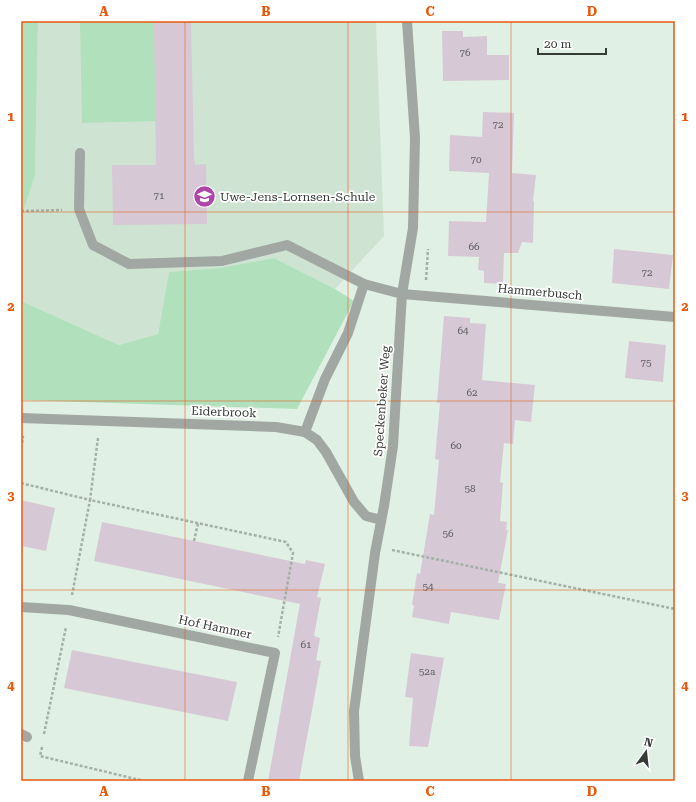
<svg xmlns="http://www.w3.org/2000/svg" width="696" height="802" font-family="'Roboto Serif',serif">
<rect width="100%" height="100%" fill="#e1f0e4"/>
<!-- built -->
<path fill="#cfe3d3" d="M38,21H376L384,236L335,289L274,258L219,268L169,272L158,334L119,345L21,301V219L35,175Z"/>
<!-- green -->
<g fill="#b1e0bc">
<path d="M21,21H38L35,175L21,219Z"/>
<path d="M80,21H154L156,121L82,123Z"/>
<path d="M274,258L335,289L354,301L297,409L21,400V301L119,345L158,334L169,272L219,268Z"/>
</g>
<!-- building -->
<g fill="#d6c9d5">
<path d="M154,21H191L194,157L195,165L206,164L207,224L113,225L112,165H156Z"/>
<path d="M442,31H463V37L487,36V55H509V80L443,81Z"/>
<path d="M483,112L514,113L512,173L536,175L533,201H534L533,243L522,242L518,253H504L503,284L484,283V271L478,270L479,257L448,256L449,221L486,222L489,173L449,171L450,135L482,137Z"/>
<path d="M614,249L673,255L669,289L612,283Z"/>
<path d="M444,316L470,318V323L486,324L482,380L535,385L531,422L515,420L513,444L504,443L500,482L503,483L500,521L507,522L506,530H508L498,583L506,584L499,620L451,612L449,624L412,617L414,605H412L417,573L420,574L430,514L434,515L439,460L435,459L440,403H437Z"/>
<path d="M629,341L666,345L663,382L625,378Z"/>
<path d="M21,500L55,508L46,551L21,546Z"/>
<path d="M102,522L305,564L306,560L325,564L317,597L321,598L314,636L320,638L316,660L321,661L299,781H268L300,604L94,561Z"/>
<path d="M72,650L237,682L228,721L64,688Z"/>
<path d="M411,653L444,658L428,747L409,746L413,698L405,697Z"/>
</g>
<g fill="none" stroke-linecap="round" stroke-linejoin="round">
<!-- path -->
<g stroke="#a4b0a7" stroke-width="2.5" stroke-dasharray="3 2" stroke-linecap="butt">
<path d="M21,211L62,210"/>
<path d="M426,280L428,249"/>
<path d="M21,437H23L22,444H21"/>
<path d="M98,438L90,500L286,542L293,553L278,637"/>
<path d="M21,483L90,500L72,595"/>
<path d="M194,541L198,523"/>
<path d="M392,550L675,609"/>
<path d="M44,734L66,627"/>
<path d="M42,747L40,756L144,781"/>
</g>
<!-- lane -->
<g stroke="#a1a7a2" stroke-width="10">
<path d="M80,153L79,209L93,245L129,264L222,261L287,245L364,284"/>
<path d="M305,432L325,379L348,333L364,284L402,294"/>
<path d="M21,734L27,737"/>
</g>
<!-- street -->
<g stroke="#a1a7a2" stroke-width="10">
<path d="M402,294L675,317"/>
<path d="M21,418L276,427L305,432L317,440L326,452L354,502L366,516L381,520"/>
<path d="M21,607L69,610L275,653L248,781"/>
<path d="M359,781L355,756L354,711L375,553L384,506L393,446L402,294L413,228L415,138L407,21"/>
</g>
</g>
<!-- grid -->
<path fill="none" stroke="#e8590c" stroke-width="1" stroke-opacity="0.55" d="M185,21V781M348,21V781M511,21V781M21,212H675M21,401H675M21,590H675"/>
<!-- icons -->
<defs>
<symbol id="school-disc" viewBox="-11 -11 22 22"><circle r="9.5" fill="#ae46a9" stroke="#fff"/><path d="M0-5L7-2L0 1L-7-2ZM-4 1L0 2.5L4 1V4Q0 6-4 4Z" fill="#fff"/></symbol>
</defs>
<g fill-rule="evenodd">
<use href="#school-disc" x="192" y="184" width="25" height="25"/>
</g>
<g text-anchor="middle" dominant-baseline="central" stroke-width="3.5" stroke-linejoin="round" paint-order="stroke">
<!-- number labels -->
<g font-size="10" fill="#5d5e5e">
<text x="465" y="52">76</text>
<text x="498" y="124">72</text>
<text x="476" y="159">70</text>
<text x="159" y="195">71</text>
<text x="474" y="246">66</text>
<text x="647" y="272">72</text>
<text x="463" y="330">64</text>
<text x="646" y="362">75</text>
<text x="472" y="392">62</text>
<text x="456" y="445">60</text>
<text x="470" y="488">58</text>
<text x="448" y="533">56</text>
<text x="428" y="586">54</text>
<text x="306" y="644">61</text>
<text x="427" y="671">52a</text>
</g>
<!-- poi labels -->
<g font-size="12" fill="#353b37" stroke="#fff" text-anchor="start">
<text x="220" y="197">Uwe-Jens-Lornsen-Schule</text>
</g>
<!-- street labels -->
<g font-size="12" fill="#353b37" stroke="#fff">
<text transform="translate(540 292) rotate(5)">Hammerbusch</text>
<text transform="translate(382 401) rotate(-86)">Speckenbeker Weg</text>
<text transform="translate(224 412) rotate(2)">Eiderbrook</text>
<text transform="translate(215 627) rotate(12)">Hof Hammer</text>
</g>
</g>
<!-- border -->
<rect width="696" height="802" fill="none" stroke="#ffffff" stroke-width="44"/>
<!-- north arrow -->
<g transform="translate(646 752) rotate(15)" stroke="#ffffff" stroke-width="3" paint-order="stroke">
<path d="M0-3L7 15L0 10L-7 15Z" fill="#353b37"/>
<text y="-6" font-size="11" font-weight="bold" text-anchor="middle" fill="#353b37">N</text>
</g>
<!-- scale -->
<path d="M538 48v6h68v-6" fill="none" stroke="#353b37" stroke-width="2"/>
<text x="544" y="48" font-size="12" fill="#353b37" stroke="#ffffff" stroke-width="3" paint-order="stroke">20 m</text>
<rect x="22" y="22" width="652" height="758" fill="none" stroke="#e8590c" stroke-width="1.5"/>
<g font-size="13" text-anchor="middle" font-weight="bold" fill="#e8590c">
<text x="104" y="16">A</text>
<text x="266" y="16">B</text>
<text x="430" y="16">C</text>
<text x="592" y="16">D</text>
<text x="11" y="121">1</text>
<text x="685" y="121">1</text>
<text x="11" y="311">2</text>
<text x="685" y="311">2</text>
<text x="11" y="500">3</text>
<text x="685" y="500">3</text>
<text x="11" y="690">4</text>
<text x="685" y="690">4</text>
<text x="104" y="796">A</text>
<text x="266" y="796">B</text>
<text x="430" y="796">C</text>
<text x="592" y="796">D</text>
</g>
</svg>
